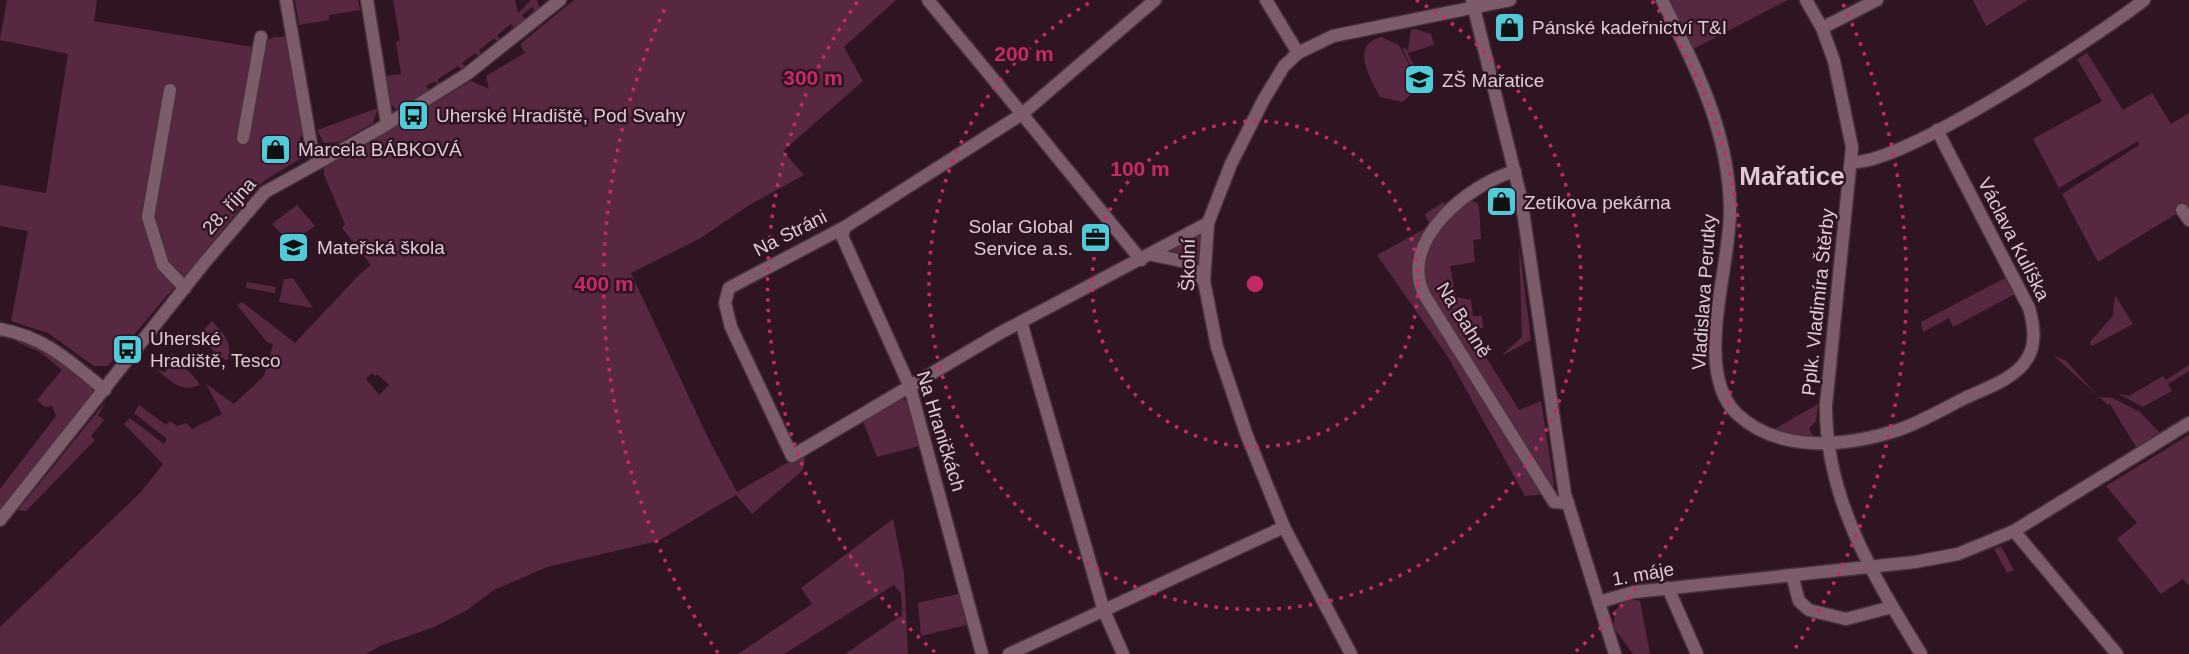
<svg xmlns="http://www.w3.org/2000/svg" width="2189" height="654" font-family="Helvetica,sans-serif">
<rect width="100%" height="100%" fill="#2f1523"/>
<!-- green -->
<g fill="#582843" fill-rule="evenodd">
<path d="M7,0H97L94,21L253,47L274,37H286L304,136L300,137L302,158L265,180L254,191L191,268V272L169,293L108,366H94L48,333L11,321L28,231L0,226V185L46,193L68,54L0,40Z"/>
<path d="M295,0H358L360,10L329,15V20L299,25Z"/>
<path d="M393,0H515L518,13L531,0H537L540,10L536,12L532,7L522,15L526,21L516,29L511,24L497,35L501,40L499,43L494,38L479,50L482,55L480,58L475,53L462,63L466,68L463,71L458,66L438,79L439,87L435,81L426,86L430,92L397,110L390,103L385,76L401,74L396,42L400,41Z"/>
<path d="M574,0H896L844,47L863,81L783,151L804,175L751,204L699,239L631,273L710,442L737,492L806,452L803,470L752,514L736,495L658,541L547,567L494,590L467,610L434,627L380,646L366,654H0V627L141,492L163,464L124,424L130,418L164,444L167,439L134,413L139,405L166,425L170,421L177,426L186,423L192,429L222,414L206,384L234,404L264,376L273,344L267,342L237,305L242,302L295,343L358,276L371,265L342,228L345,224L324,175V168L471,81L489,89L486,76L525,53L520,44ZM372,373L375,376L377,374L389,385L379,395L366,379Z"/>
<path d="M1669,0H1788L1691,50Z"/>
<path d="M1973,0H2028L1986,26Z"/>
<path d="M1415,29L1431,34L1434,45L1408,53L1421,81L1418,82L1402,47L1408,50L1411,30Z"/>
<path d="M1381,37L1399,45C1408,64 1426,87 1402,102L1380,97C1371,78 1349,46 1381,37Z"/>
<path d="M2087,53L2123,110L2152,93L2171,124L2189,113V214L2184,209L2098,262L2062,194L2139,145L2138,141L2059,188L2033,139L2102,101L2077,59Z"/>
<path d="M378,108L373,123L339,142L324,143L317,130Z"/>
<path d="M1466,200L1476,202L1479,206L1481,239L1473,240L1475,262L1450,266L1456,297L1471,300L1473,316H1482L1483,328L1473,329L1474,338L1519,410L1541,401L1554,484L1552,493L1426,292L1421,260L1438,229Z"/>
<path d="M1444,202L1445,207L1414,271L1547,494L1525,496L1448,357L1377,255L1430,226L1425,214Z"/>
<path d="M297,205L315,226L290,243L272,224Z"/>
<path d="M1199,235L1203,236L1199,262L1173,253V249Z"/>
<path d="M1519,244L1531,340L1501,356L1522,337Z"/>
<path d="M293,278L313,308L279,302L284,279Z"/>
<path d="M2005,278L2015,294L1953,327L1949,318L1923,332L1921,322Z"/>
<path d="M247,282L276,287L275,293L246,288Z"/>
<path d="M2115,295L2133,324L2092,346L2090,342L2113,316Z"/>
<path d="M212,321C224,335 234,343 227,361L197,337Z"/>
<path d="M18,339C37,346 91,372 94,394L0,511V489L56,416L52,406L45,407L37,400L62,370L40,352L17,342Z"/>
<path d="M171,352C178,365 193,372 200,385C180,393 173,382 157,370L165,372L174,362Z"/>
<path d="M2053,355L2066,361L2099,397L2113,398L2140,412L2160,433L2136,447L2110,404L2108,405Z"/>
<path d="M2189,365V371L2168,384L2172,391L2143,407L2117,393L2129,396L2163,376L2166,380Z"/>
<path d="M901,398L911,403L923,445L877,457L862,419Z"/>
<path d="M107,400L98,415L104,420L91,436L95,440L26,511L18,510Z"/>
<path d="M1818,404L1816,421L1809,429L1814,437L1810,440L1771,431Z"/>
<path d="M2189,435V586L2183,579L2161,594L2117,539L2137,523L2106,486Z"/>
<path d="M893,519L904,574L908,654H845L902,615L901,593L894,585L784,654H738L812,604L801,588Z"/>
<path d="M2001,546L2014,570L2007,573L1994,549Z"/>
<path d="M962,593L970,624L921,636L918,603Z"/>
<path d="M1630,598L1640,601L1650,654H1633L1614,628L1615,610Z"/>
</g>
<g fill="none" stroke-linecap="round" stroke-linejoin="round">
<defs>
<g id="minor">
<path d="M286,0L311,144L318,161"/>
<path d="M367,0L387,124"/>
<path d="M928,0L1022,114L845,227L729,288L725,303L731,327L792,456L1000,333L1208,223"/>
<path d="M1266,0L1298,53"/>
<path d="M1472,0L1521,198L1565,494L1615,654"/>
<path d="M1662,0C1696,68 1729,131 1730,209C1731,266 1692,371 1737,414C1779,453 1846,447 1898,430C1921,422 1943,409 1965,398C1984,389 2015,379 2027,359C2037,344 2034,325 2029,308L1937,130"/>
<path d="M1806,0L1822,28L1834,61L1852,147L1826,405C1825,499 1874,577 1921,654"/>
<path d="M1822,28L1877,0"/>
<path d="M170,90L148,217L163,265L185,288"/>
<path d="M243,138L261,37"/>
<path d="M1852,162C1902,166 2099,35 2144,0"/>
<path d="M1515,171C1469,184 1396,242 1425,296L1554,502L1568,503"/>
<path d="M2182,210L2189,220"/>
<path d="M845,227L842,236L910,387L982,654"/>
<path d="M1153,255L1187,262L1204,281"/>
<path d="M1141,260L1022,114L1155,0"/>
<path d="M1021,322L1104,611L1123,654"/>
<path d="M0,329C47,338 69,361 105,390"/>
<path d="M0,520L205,262L265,192L381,128L467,74L560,0"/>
<path d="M2014,531L2117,654"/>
<path d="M1792,575L1799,601L1809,610L1846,619L1892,607"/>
<path d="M1668,588L1697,654"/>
<path d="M1599,602L1634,592L1915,562L1958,554L2014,531L2189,423"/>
<path d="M1009,654L1284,527"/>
<path d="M1351,654L1284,527L1247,436L1217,347L1204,281L1208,223L1231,164L1264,99L1284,66L1298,53L1333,36L1510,0"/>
</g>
</defs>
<!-- minor casing -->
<use href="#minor" stroke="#46323c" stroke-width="15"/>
<!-- minor -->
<use href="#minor" stroke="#7c5c6c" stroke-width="12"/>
</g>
<!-- distance rings -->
<g fill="none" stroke="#c52a67" stroke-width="3.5" stroke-dasharray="3.5 7">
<circle cx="1255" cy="284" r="163"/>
<path d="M1416 0A326 326 0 1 1 1094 0"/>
<path d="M935 652A488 488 0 0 1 858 1M1652 1A488 488 0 0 1 1575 652"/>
<path d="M718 653A651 651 0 0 1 667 4M1843 4A651 651 0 0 1 1792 653"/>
</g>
<!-- icons -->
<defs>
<symbol id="shop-square" viewBox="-11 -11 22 22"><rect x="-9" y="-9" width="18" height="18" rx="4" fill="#52cbd9" stroke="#2f1523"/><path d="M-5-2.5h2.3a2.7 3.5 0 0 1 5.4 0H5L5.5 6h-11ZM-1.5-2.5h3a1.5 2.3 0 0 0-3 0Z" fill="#111"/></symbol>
<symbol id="school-square" viewBox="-11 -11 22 22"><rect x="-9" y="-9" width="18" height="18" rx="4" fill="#52cbd9" stroke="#2f1523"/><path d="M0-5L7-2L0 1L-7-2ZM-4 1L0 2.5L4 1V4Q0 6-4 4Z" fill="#111"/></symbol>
<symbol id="bus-square" viewBox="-11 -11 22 22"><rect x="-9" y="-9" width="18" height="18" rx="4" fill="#52cbd9" stroke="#2f1523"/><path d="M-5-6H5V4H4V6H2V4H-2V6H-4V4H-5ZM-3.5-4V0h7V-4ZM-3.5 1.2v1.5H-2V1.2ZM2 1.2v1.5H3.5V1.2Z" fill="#111"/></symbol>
<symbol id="office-square" viewBox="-11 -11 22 22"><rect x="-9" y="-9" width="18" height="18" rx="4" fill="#52cbd9" stroke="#2f1523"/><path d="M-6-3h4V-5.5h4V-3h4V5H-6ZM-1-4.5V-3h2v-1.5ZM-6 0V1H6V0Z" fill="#111"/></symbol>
</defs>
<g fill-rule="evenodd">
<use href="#shop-square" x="1492" y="10" width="35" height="35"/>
<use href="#school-square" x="1402" y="62" width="35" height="35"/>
<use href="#bus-square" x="396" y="98" width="35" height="35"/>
<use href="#shop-square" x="258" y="132" width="35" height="35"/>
<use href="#shop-square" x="1484" y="184" width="35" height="35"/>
<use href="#office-square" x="1078" y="220" width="35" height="35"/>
<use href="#school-square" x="276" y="230" width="35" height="35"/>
<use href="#bus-square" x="110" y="332" width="35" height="35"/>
</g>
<g text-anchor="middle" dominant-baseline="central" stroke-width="5" stroke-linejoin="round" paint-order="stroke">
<!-- poi labels -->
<g font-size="19" fill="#decbd4" stroke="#2f1523" text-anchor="start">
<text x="1532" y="27">Pánské kadeřnictví T&amp;I</text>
<text x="1442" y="80">ZŠ Mařatice</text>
<text x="436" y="115">Uherské Hradiště, Pod Svahy</text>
<text x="298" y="149">Marcela BÁBKOVÁ</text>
<text x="1524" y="202">Zetíkova pekárna</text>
<text x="1073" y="226" text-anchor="end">Solar Global<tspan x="1073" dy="22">Service a.s.</tspan></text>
<text x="317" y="247">Mateřská škola</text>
<text x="150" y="338">Uherské<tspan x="150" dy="22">Hradiště, Tesco</tspan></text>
</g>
<!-- street labels -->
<g font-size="19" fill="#decbd4" stroke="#2f1523">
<text transform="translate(229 206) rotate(-48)">28. října</text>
<text transform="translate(790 233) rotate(-27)">Na Stráni</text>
<text transform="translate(2014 239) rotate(63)">Václava Kulíška</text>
<text transform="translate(1188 265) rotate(-89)">Školní</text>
<text transform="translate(1704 292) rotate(-86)">Vladislava Perutky</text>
<text transform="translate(1818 302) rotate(-84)">Pplk. Vladimíra Štěrby</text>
<text transform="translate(1464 320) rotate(58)">Na Bahně</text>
<text transform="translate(941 431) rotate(73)">Na Hraničkách</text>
<text transform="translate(1643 574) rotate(-10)">1. máje</text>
</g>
<!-- district labels -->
<g font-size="26" font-weight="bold" fill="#decbd4" stroke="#2f1523">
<text x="1792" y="176">Mařatice</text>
</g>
</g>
<circle cx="1255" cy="284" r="10" fill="#c52a67" stroke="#2f1523" stroke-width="3.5"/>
<g font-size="21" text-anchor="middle" font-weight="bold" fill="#c52a67" stroke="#2f1523" stroke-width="5" stroke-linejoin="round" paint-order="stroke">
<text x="1024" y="61">200 m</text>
<text x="813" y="85">300 m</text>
<text x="1140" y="176">100 m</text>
<text x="604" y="291">400 m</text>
</g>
</svg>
